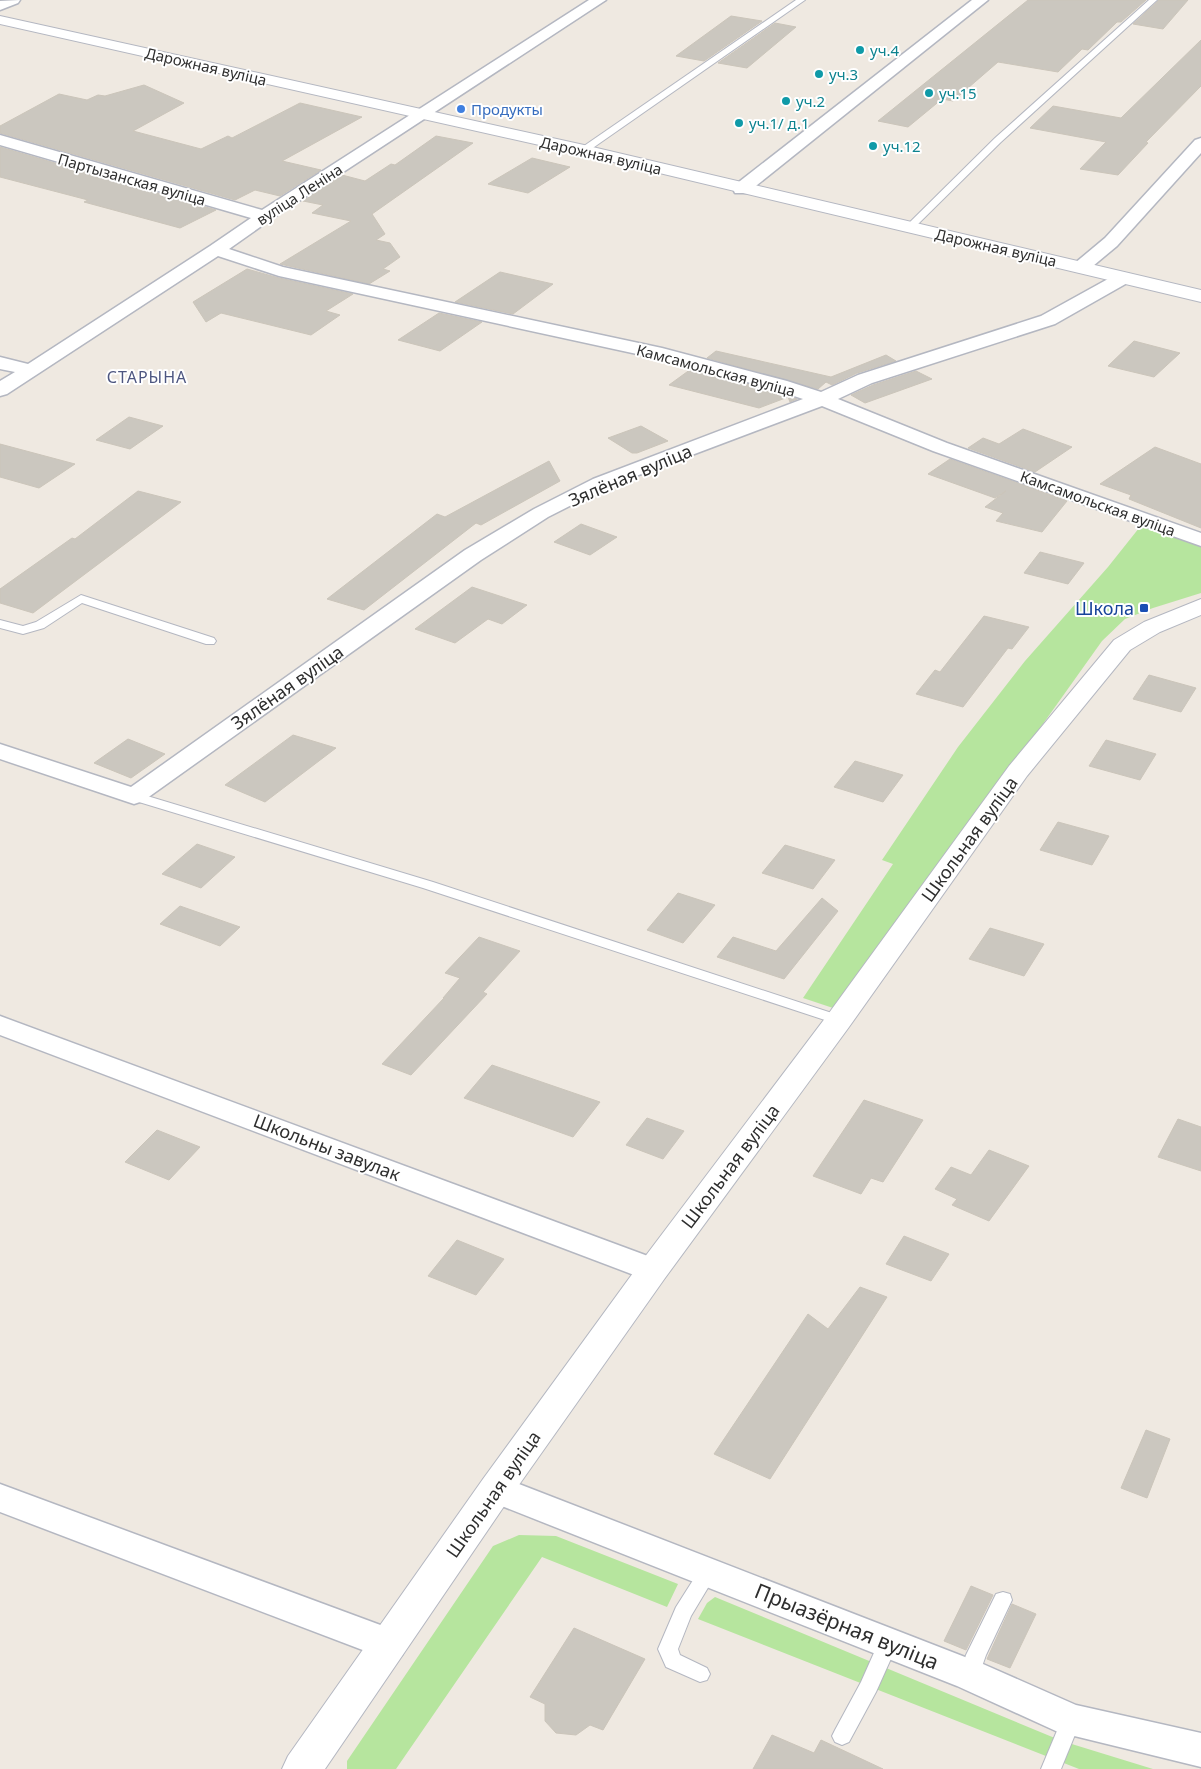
<svg xmlns="http://www.w3.org/2000/svg" width="1201" height="1769" font-family="'Noto Sans',sans-serif">
<rect width="100%" height="100%" fill="#efe9e1"/>
<!-- green -->
<g fill="#b6e59e">
<path d="M1143,523L1201,542V593L1153,608L1125,619L1102,641L839,1010L803,998L893,864L882,860L958,747L1025,661L1108,567Z"/>
<path d="M519,1535L556,1536L678,1584L667,1607L542,1557L396,1769H347V1761L493,1546Z"/>
<path d="M715,1597L1062,1741L1153,1769H1079L698,1619L707,1603Z"/>
</g>
<!-- building -->
<g fill="#cbc7bf" stroke="#cbc5ba">
<path d="M1028,0H1146L1121,22H1117L1088,50L1082,49L1058,72L998,62L953,101L942,99L908,127L878,121Z"/>
<path d="M1159,0H1188L1163,29L1133,24Z"/>
<path d="M731,16L762,21L704,61L676,56Z"/>
<path d="M775,23L796,27L747,68L718,63Z"/>
<path d="M1201,40V86L1146,142L1148,143L1118,175L1080,169L1106,142L1030,128L1053,106L1121,118Z"/>
<path d="M144,85L184,103L133,131L201,149L228,136L232,138L300,103L362,117L282,161L321,170L280,196L255,190L235,200L0,133V126L59,94L87,100L98,95L105,96Z"/>
<path d="M436,136L473,143L372,214L385,234L376,240L390,243L400,257L383,269L390,271L369,284L280,264L351,221L312,213L323,205L303,201L342,175L365,181L391,164L395,165Z"/>
<path d="M0,147L216,210L180,228L84,202L88,200L0,177Z"/>
<path d="M532,158L570,167L528,193L488,184Z"/>
<path d="M247,269L279,278L353,294L326,311L340,315L311,335L221,313L206,322L193,302Z"/>
<path d="M500,272L553,284L513,314L455,302Z"/>
<path d="M439,313L482,322L440,351L398,340Z"/>
<path d="M1134,341L1180,353L1154,377L1108,366Z"/>
<path d="M716,351L831,377L886,355L896,361L857,373L832,385L826,382L818,389L707,358Z"/>
<path d="M691,369L772,391L797,399L790,402L788,397L759,408L669,385Z"/>
<path d="M916,371L932,379L865,403L851,395L873,385Z"/>
<path d="M129,417L163,426L130,449L96,440Z"/>
<path d="M641,426L668,441L637,453H632L608,438Z"/>
<path d="M1023,429L1072,447L1035,472L968,448L983,438L999,444Z"/>
<path d="M0,444L75,464L39,488L0,477Z"/>
<path d="M1155,447L1201,464V528L1129,499L1131,495L1100,484Z"/>
<path d="M950,459L1018,483L1067,501L1042,532L996,521L1003,513L985,507L1006,491L995,498L928,474Z"/>
<path d="M549,461L560,481L481,525L476,523L364,610L327,599L437,514L445,517Z"/>
<path d="M138,491L181,502L33,613L0,603V589L72,538L75,539Z"/>
<path d="M581,524L617,537L590,555L554,542Z"/>
<path d="M1040,552L1084,563L1068,584L1024,573Z"/>
<path d="M472,587L527,605L502,624L488,619L455,643L415,629Z"/>
<path d="M984,616L1029,627L1012,649L1008,648L963,707L916,694L935,670L940,672Z"/>
<path d="M1149,675L1196,688L1181,712L1133,699Z"/>
<path d="M293,735L336,748L265,802L225,785Z"/>
<path d="M128,739L165,754L131,778L94,763Z"/>
<path d="M1106,740L1156,754L1140,780L1089,766Z"/>
<path d="M855,761L903,775L883,802L834,787Z"/>
<path d="M1058,822L1109,836L1092,865L1040,850Z"/>
<path d="M197,844L235,857L201,888L162,874Z"/>
<path d="M785,845L835,860L813,889L762,873Z"/>
<path d="M678,893L715,905L683,943L647,930Z"/>
<path d="M822,898L838,911L784,979L717,957L733,937L776,951Z"/>
<path d="M180,906L240,927L220,946L160,924Z"/>
<path d="M990,928L1044,944L1024,976L969,959Z"/>
<path d="M479,937L520,951L483,992L487,994L411,1075L382,1064L444,998H443L460,978L445,973Z"/>
<path d="M492,1065L600,1102L573,1137L464,1098Z"/>
<path d="M864,1100L923,1120L883,1182L871,1178L861,1194L813,1176Z"/>
<path d="M647,1118L684,1131L663,1159L626,1145Z"/>
<path d="M1178,1119L1201,1127V1171L1158,1157Z"/>
<path d="M157,1130L200,1147L169,1180L125,1162Z"/>
<path d="M989,1150L1029,1166L989,1221L952,1205L957,1199L935,1189L951,1167L971,1175Z"/>
<path d="M904,1236L949,1254L931,1281L886,1264Z"/>
<path d="M457,1240L504,1259L476,1295L428,1276Z"/>
<path d="M860,1287L887,1297L770,1479L714,1454L808,1314L828,1329Z"/>
<path d="M1146,1430L1170,1439L1147,1498L1121,1488Z"/>
<path d="M971,1586L993,1595L966,1650L944,1641Z"/>
<path d="M1012,1604L1036,1614L1010,1668L987,1659Z"/>
<path d="M574,1628L645,1659L603,1730L590,1725L576,1735L556,1733L545,1721V1704L530,1697Z"/>
<path d="M772,1735L814,1753L821,1740L883,1769H753Z"/>
</g>
<g fill="none" stroke-linecap="round" stroke-linejoin="round">
<defs>
<g id="service">
<path d="M796,0H805L587,152H581V148Z"/>
<path d="M1149,0H1157L1001,142L913,229H907V225L995,138Z"/>
<path d="M81,595L214,638L216,641L214,644H206L82,603L44,628L23,634L0,628V620L23,626L36,622Z"/>
<path d="M134,792L433,882L844,1017L846,1020L844,1023H834L423,888L129,799L127,796Z"/>
<path d="M709,1563L716,1566L718,1571L691,1616L678,1649L680,1655L707,1668L710,1674L707,1680L700,1682L666,1667L658,1649L676,1607L702,1566Z"/>
<path d="M1003,1592L1010,1594L1012,1600L986,1655L977,1681L970,1683L963,1681L960,1675L966,1655L996,1594Z"/>
<path d="M888,1635L895,1637L898,1643L876,1692L849,1742L842,1745L835,1742L832,1736L835,1730L861,1682L881,1637Z"/>
<path d="M1071,1711L1078,1714L1081,1720L1061,1769H1041L1064,1714Z"/>
</g>
<g id="minor">
<path d="M20,0L18,3L0,10V1Z"/>
<path d="M589,0H606L270,220L229,249L283,267L662,348L787,381L821,392L858,375L1041,316L1117,274L1123,273L1129,274L1132,278L1129,282L1055,324L872,383L838,399L947,443L1201,533V546L933,451L822,406L607,487L548,517L481,560L143,801L134,804L125,801L0,759V744L131,787L465,550L534,509L593,479L803,399L773,389L660,359L279,276L218,256L7,394L0,396V381L15,372L0,369V357L28,364L210,246L251,218L0,145V135L262,210Z"/>
<path d="M972,0H988L747,193H735L733,189L735,185Z"/>
<path d="M1201,138V153L1117,246L1087,271L1081,272L1075,271L1072,267L1075,263L1105,238L1195,140Z"/>
<path d="M0,1016L664,1262L669,1270L664,1278L653,1281L642,1278L0,1035Z"/>
<path d="M496,1475L983,1664L1076,1705L1201,1733V1767L1058,1732L957,1686L484,1499L479,1489L484,1479Z"/>
<path d="M0,1484L402,1633L407,1644L402,1655L389,1660L0,1512Z"/>
</g>
<g id="secondary">
<path d="M0,16L584,145L1201,290V302L584,155L0,24Z"/>
<path d="M1201,599V615L1160,632L1130,650L1027,776L849,1027L665,1278L509,1499L325,1769H282L288,1756L483,1479L641,1262L829,1013L1009,766L1114,640L1144,622Z"/>
</g>
</defs>
<!-- service casing -->
<use href="#service" stroke="#b4b7c1" stroke-width="2"/>
<!-- minor casing -->
<use href="#minor" stroke="#b4b7c1" stroke-width="3"/>
<!-- secondary casing -->
<use href="#secondary" stroke="#b4b7c1" stroke-width="2"/>
<!-- service -->
<use href="#service" fill="#fff" fill-rule="evenodd"/>
<!-- minor -->
<use href="#minor" fill="#fff" fill-rule="evenodd"/>
<!-- secondary -->
<use href="#secondary" fill="#fff" fill-rule="evenodd"/>
</g>
<!-- markers -->
<g fill="#0f9aa8" stroke="#fff" stroke-width="2">
<circle cx="860" cy="50" r="5"/>
<circle cx="819" cy="74" r="5"/>
<circle cx="929" cy="93" r="5"/>
<circle cx="786" cy="101" r="5"/>
<circle cx="739" cy="123" r="5"/>
<circle cx="873" cy="146" r="5"/>
</g>
<circle fill="#3f7fe0" stroke="#fff" stroke-width="2" cx="461" cy="109" r="5"/>
<rect fill="#1a4fb4" stroke="#fff" stroke-width="2" x="1139" y="603" width="10" height="10" rx="2.5"/>
<g text-anchor="middle" dominant-baseline="central" stroke-width="4" stroke-linejoin="round" paint-order="stroke">
<!-- far-culture labels -->
<g font-size="15" fill="#0d838f" stroke="#fff" text-anchor="start">
<text x="870" y="50">уч.4</text>
<text x="829" y="74">уч.3</text>
<text x="939" y="93">уч.15</text>
<text x="796" y="101">уч.2</text>
<text x="749" y="123">уч.1/ д.1</text>
<text x="883" y="146">уч.12</text>
</g>
<!-- far-street labels -->
<g font-size="15" fill="#2e2e2e" stroke="#fff">
<text transform="translate(206 66) rotate(13)">Дарожная вуліца</text>
<text transform="translate(601 155) rotate(13)">Дарожная вуліца</text>
<text transform="translate(132 179) rotate(16)">Партызанская вуліца</text>
<text transform="translate(299 194) rotate(-33)">вуліца Леніна</text>
<text transform="translate(996 247) rotate(13)">Дарожная вуліца</text>
<text transform="translate(716 370) rotate(15)">Камсамольская вуліца</text>
<text transform="translate(1098 503) rotate(20)">Камсамольская вуліца</text>
</g>
<!-- far-shop labels -->
<g font-size="15" fill="#366cbe" stroke="#fff" text-anchor="start">
<text x="471" y="109">Продукты</text>
</g>
<!-- far-quarter labels -->
<g font-size="16" letter-spacing="1" fill="#4d5680" stroke="#fff">
<text x="147" y="377">СТАРЫНА</text>
</g>
<!-- street labels -->
<g font-size="18" fill="#2e2e2e" stroke="#fff">
<text transform="translate(630 475) rotate(-23)">Зялёная вуліца</text>
<text transform="translate(287 687) rotate(-35)">Зялёная вуліца</text>
<text transform="translate(969 839) rotate(-54)">Школьная вуліца</text>
<text transform="translate(327 1147) rotate(21)">Школьны завулак</text>
<text transform="translate(730 1166) rotate(-53)">Школьная вуліца</text>
<text transform="translate(493 1494) rotate(-55)">Школьная вуліца</text>
</g>
<!-- transit labels -->
<g font-size="18" fill="#164399" stroke="#fff" text-anchor="end">
<text x="1134" y="608">Школа</text>
</g>
<!-- near-street labels -->
<g font-size="21" fill="#2e2e2e" stroke="#fff">
<text transform="translate(847 1626) rotate(22)">Прыазёрная вуліца</text>
</g>
</g>
</svg>
